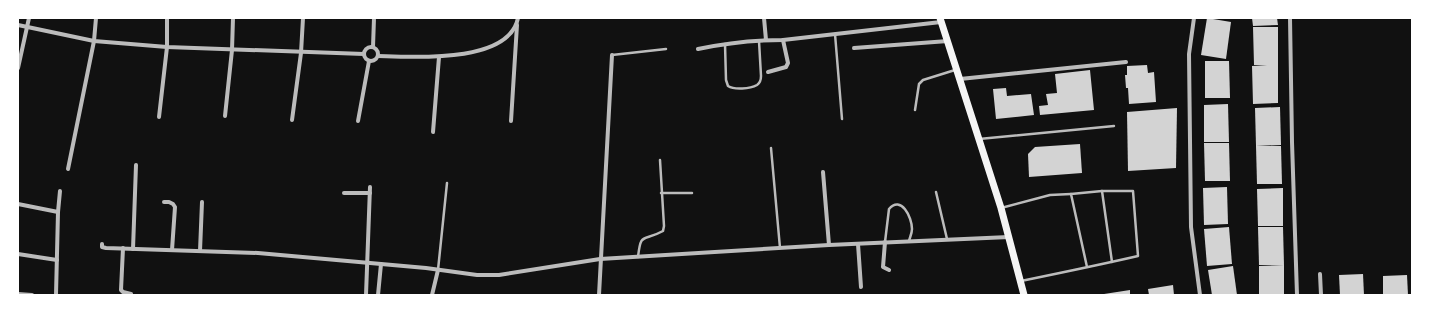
<svg xmlns="http://www.w3.org/2000/svg" width="1430" height="313" font-family="'PT Sans Narrow',sans-serif">
<rect width="100%" height="100%" fill="#111"/>
<!-- building -->
<g fill="#d3d3d3">
<path d="M1207,18L1231,22L1226,59L1201,55Z"/>
<path d="M1252,18H1277L1278,25L1253,26Z"/>
<path d="M1253,27H1278V103L1253,104L1252,66L1267,65H1254Z"/>
<path d="M1205,61H1229L1230,98H1205Z"/>
<path d="M1147,65L1148,73L1154,72L1156,102L1129,104L1128,88H1126L1125,75H1127V66Z"/>
<path d="M1090,70L1094,110L1040,115L1039,106L1048,105L1046,94L1057,93L1055,74Z"/>
<path d="M1006,88L1007,96L1031,94L1034,115L996,119L993,89Z"/>
<path d="M1228,104L1229,142H1204V105Z"/>
<path d="M1280,107L1281,145L1256,146L1255,108Z"/>
<path d="M1177,108L1176,168L1128,171L1127,112Z"/>
<path d="M1204,143H1229L1230,181H1205Z"/>
<path d="M1080,144L1082,173L1029,177L1028,154L1035,147Z"/>
<path d="M1256,146H1281L1282,184H1257Z"/>
<path d="M1227,187L1228,224L1204,225L1203,188Z"/>
<path d="M1283,188V226H1258L1257,189Z"/>
<path d="M1229,227L1232,264L1207,266L1204,229Z"/>
<path d="M1258,227H1283L1284,265H1259Z"/>
<path d="M1284,265V295H1259V266Z"/>
<path d="M1233,266L1237,295H1212L1208,270Z"/>
<path d="M1363,274L1364,295H1340L1339,275Z"/>
<path d="M1407,275L1408,295H1383V276Z"/>
<path d="M1173,285L1174,295H1149L1148,289Z"/>
<path d="M1130,290V295H1104V294Z"/>
</g>
<g fill="none" stroke-linecap="round" stroke-linejoin="round">
<!-- service -->
<g stroke="#bcbcbc" stroke-width="2.5">
<path d="M835,34L842,119"/>
<path d="M725,44L726,80L728,86C734,90 750,89 757,85C760,83 761,79 761,76L759,41"/>
<path d="M612,55L666,49"/>
<path d="M915,110L919,84L923,80L955,70"/>
<path d="M979,139L1114,126"/>
<path d="M771,148L780,248"/>
<path d="M1102,191L1112,262"/>
<path d="M936,192L947,239"/>
<path d="M661,193H692"/>
<path d="M1001,208L1050,195L1071,194"/>
<path d="M885,242L889,209C901,195 912,217 912,229C912,233 910,237 909,241"/>
<path d="M638,257C641,231 643,242 663,231L664,226L660,160"/>
<path d="M438,270L447,183"/>
<path d="M1021,281C1060,273 1099,265 1138,256L1133,191H1102L1071,194L1087,267"/>
</g>
<!-- minor -->
<g stroke="#bcbcbc" stroke-width="4">
<path d="M764,18L766,40"/>
<path d="M1194,18L1189,54L1191,227L1200,295"/>
<path d="M1290,18L1292,142L1297,295"/>
<path d="M18,25L94,41L167,47L364,54"/>
<path d="M373,47L374,18"/>
<circle cx="371" cy="54" r="7"/>
<path d="M854,48L948,41"/>
<path d="M698,49C726,43 754,40 783,40L941,22"/>
<path d="M378,56C413,57 509,64 518,18"/>
<path d="M18,68L29,18"/>
<path d="M768,72L786,67L788,63L783,40"/>
<path d="M960,79L1126,62"/>
<path d="M225,116L232,50L233,18"/>
<path d="M159,117L167,47V18"/>
<path d="M292,120L301,53L303,18"/>
<path d="M358,121L369,61"/>
<path d="M511,121L517,25"/>
<path d="M433,132L439,57"/>
<path d="M68,169L94,41L96,18"/>
<path d="M823,172L829,245"/>
<path d="M344,193H370"/>
<path d="M164,202H169L173,204L175,207L172,250"/>
<path d="M18,204L58,212L56,295"/>
<path d="M58,212L60,191"/>
<path d="M885,242L883,267L889,270"/>
<path d="M102,244V247L106,248L258,253L426,268L477,275H499L600,259L829,245L1009,237"/>
<path d="M858,244L861,287"/>
<path d="M123,248L121,290L123,292L131,294"/>
<path d="M133,249L136,165"/>
<path d="M200,251L202,202"/>
<path d="M18,254L57,260"/>
<path d="M1320,274L1321,295"/>
<path d="M18,294L32,295"/>
<path d="M366,295L370,187"/>
<path d="M378,295L381,264"/>
<path d="M432,295L438,270"/>
<path d="M599,295L612,55"/>
</g>
<!-- secondary -->
<path stroke="#f5f5f5" stroke-width="7" d="M940,18L1001,208L1024,295"/>
</g>
<!-- border -->
<rect width="1430" height="313" fill="none" stroke="#ffffff" stroke-width="38"/>
</svg>
